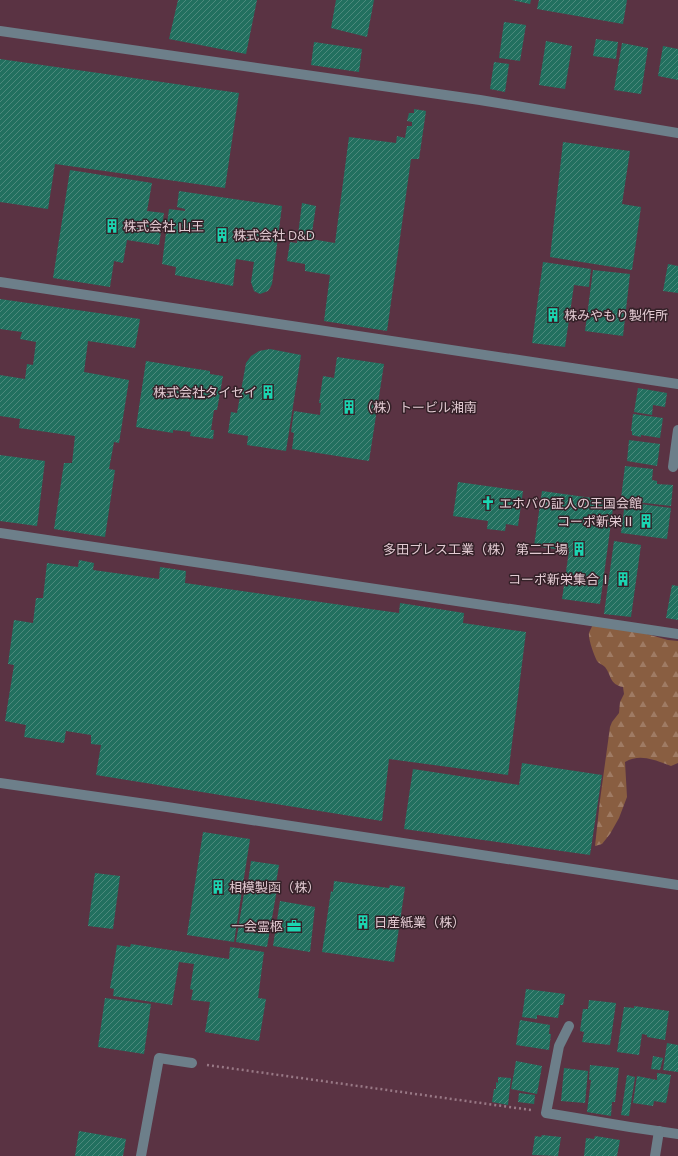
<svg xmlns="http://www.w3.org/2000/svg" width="678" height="1156" font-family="Ubuntu,'Noto Sans JP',sans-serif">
<defs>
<pattern id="forest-firs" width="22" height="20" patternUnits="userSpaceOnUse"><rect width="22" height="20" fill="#895e41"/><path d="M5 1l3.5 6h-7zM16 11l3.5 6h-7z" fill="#9f7b64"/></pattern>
<pattern id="building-hatch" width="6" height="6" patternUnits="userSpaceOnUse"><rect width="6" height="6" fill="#22705f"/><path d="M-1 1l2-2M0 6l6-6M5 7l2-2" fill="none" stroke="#4c897c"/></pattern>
</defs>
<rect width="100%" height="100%" fill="#5a3343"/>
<!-- forest -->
<path fill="url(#forest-firs)" d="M593,624L636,631L668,640L678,641V763L671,766C655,760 640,753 625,762L627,797L619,818L610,834L602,844L595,846L600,800L610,727L612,722L619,713L620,702L624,694L623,687C609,684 612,676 605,667C602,664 599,664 597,661C594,655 588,639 589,633C590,630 592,627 593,624Z"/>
<!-- building -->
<g fill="url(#building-hatch)">
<path d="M178,0H257L246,54L169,39Z"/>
<path d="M336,0H374L367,37L331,28Z"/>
<path d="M512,0H531L530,4Z"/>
<path d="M539,0H627L623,24L537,9Z"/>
<path d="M504,22L526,25L520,61L499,58Z"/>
<path d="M596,39L618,42L616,59L593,56Z"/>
<path d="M546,41L572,46L565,89L539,85Z"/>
<path d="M314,42L362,49L359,72L311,65Z"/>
<path d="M622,43L648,48L641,94L614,90Z"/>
<path d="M663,46L678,49V80L658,76Z"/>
<path d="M0,59L239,93L225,188L55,164L48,209L0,202Z"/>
<path d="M494,62L509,64L505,92L490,89Z"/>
<path d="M414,109L426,111L419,159H411L387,331L324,321L330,275L305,271V264L287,261L290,242L297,243L302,203L316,206L311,239L335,243L349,137L396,143L397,136L405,138L407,126H412V122L407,121L409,113H414Z"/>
<path d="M563,142L630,151L622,204L641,207L632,270L550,257Z"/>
<path d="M70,170L152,183L147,211L164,213L159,245L127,240L123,263L114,261L110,287L53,278Z"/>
<path d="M179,191L282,206L272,284L270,288L268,291L260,294L254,291L251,282L254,262L236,259L233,286L175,275L176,267L162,264L169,209L185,211V209L177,207Z"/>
<path d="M543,262L591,269L589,287L574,285L565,347L532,343Z"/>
<path d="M668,264L678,266V293L663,291Z"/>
<path d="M593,270L630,274L623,336L585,331Z"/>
<path d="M0,299L140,319L135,348L88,341L84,372L129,380L119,443L114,442L109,469L115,470L105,537L54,529L64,463H72L75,436L19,428L20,419L0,416V375L25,379L27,364L33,365L36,342L20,339L22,332L0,329Z"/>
<path d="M270,349L301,355L286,451L247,445L248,436L228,433L231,412L237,413L246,363L251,356L259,351Z"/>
<path d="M337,357L384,364L369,461L292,449L294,433L291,432L294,411L320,415L321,403H319L323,376L334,378Z"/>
<path d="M146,361L210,371V374L223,376L217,410H214L211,430H214L213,439L190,436L191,432L173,430V433L136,427Z"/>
<path d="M638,388L667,393L665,407L653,405L652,415L634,412Z"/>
<path d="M633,414L663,418L660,438L641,435V437L632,435V431H631Z"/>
<path d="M629,440L660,444L657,466L627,461Z"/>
<path d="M0,455L45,461L37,526L0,521Z"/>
<path d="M625,466L653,469L652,480L657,481V484L673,485L671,506L637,502V500L621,498Z"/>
<path d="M458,482L523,491L518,526L506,524L505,531L487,529L488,521L453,516Z"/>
<path d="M542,491L614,501L600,604L562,599L569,551L534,546Z"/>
<path d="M625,502L671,508L667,539L621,533Z"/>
<path d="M614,541L641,545L631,617L604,614Z"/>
<path d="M79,560L94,563L93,570L159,579L160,567L186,571L185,583L399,613L400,603L464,613L463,623L526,632L508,775L389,759L382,821L96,775L101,745L91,744V735L66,731L64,743L24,737L26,725L5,721L14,665L8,664L14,620L33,623L36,598H43L47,563L78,567Z"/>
<path d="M672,585L678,586V620L666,618Z"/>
<path d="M522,763L602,775L590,855L404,829L413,769L519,785Z"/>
<path d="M203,832L250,839L234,942L187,935Z"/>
<path d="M251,861L279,865L275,889H277L267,947L236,942L246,881L248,882Z"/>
<path d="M95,873L120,876L113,929L88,926Z"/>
<path d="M334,881L389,888L390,885L405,887L394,962L322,952L331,891L333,892Z"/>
<path d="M280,901L315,907L310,952L273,946Z"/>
<path d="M131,944L229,959L230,947L264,952L258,998L266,999L259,1041L205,1032L210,1002L191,1000L193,990L190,989L194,964L179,962L172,1005L113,996L114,989L110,988L117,945L130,947Z"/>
<path d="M526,989L565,994L563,1005H560L558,1018L537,1015V1019L522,1017Z"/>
<path d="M105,998L151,1004L144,1054L98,1047Z"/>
<path d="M589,1000L616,1003L610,1045L582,1042L584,1032L580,1031L583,1009H588Z"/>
<path d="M634,1006L669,1011L665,1040L647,1037V1035L642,1034L639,1055L617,1052L624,1007L634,1008Z"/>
<path d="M520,1020L550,1025L549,1034H551L549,1050L516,1045Z"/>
<path d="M667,1043L678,1045V1072L663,1070Z"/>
<path d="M653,1056L663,1058L660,1070L651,1069Z"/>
<path d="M516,1061L542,1066L537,1094L511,1089Z"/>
<path d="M590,1065L619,1068L615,1102H612L611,1116L587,1112L591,1080H589Z"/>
<path d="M564,1068L588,1071L585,1103L561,1101Z"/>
<path d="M657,1073L671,1075L666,1103L654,1101L653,1106L633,1103L637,1076L657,1080Z"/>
<path d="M627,1075L635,1077L629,1116L621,1115Z"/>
<path d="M498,1077L511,1078L508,1105L492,1102L494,1089H496V1082L498,1083Z"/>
<path d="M519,1093L535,1095L534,1104L518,1102Z"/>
<path d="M79,1131L126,1139L123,1156H75Z"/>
<path d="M542,1135L561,1137L558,1156L532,1155L535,1136L541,1137Z"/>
<path d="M595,1136L620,1140L617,1156H584L586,1138L594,1139Z"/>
</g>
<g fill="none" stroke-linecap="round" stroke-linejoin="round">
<!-- path -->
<path stroke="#997986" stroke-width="2.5" stroke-dasharray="2 3" stroke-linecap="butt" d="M207,1065L531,1110"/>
<!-- minor -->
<g stroke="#6d7f8a" stroke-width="10">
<path d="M0,31L480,100L678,133"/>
<path d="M0,282L678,384"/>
<path d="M673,467L678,430"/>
<path d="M0,533L678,634"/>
<path d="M0,783L167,807L678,885"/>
<path d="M569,1026L559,1046L546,1113L630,1127L678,1134"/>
<path d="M141,1156L159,1058L192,1063"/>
<path d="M655,1156L659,1131"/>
</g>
</g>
<!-- icons -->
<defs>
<symbol id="building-bare" viewBox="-9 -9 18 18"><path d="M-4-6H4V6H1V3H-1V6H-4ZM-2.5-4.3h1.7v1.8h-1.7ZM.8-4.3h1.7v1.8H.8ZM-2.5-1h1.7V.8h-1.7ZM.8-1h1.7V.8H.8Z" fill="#1bd5b1" stroke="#342128" stroke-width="2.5" paint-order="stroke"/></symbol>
<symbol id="church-bare" viewBox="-9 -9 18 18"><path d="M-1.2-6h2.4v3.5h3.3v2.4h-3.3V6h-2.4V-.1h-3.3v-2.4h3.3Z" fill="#1bd5b1" stroke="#342128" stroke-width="2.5" paint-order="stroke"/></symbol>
<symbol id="office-bare" viewBox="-9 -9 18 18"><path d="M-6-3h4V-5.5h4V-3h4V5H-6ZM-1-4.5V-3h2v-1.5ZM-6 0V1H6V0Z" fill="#1bd5b1" stroke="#342128" stroke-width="2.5" paint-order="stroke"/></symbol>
</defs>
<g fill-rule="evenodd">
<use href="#building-bare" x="102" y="216" width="20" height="20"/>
<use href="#building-bare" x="212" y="225" width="20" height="20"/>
<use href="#building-bare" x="543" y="305" width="20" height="20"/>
<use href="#building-bare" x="258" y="382" width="20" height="20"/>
<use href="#building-bare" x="339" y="397" width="20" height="20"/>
<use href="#church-bare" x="478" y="493" width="20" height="20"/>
<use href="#building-bare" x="636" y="511" width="20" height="20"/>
<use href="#building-bare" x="569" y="539" width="20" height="20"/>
<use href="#building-bare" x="613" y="569" width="20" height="20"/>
<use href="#building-bare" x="208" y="877" width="20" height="20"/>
<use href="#building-bare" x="353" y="912" width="20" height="20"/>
<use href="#office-bare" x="284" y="916" width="20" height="20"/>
</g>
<g text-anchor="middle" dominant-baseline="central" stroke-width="3" stroke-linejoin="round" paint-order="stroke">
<!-- poi labels -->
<g font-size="13" fill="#e2cad2" stroke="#342128" text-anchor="start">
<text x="123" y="226">株式会社 山王</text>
<text x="233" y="235">株式会社 D&amp;D</text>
<text x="564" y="315">株みやもり製作所</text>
<text x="257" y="392" text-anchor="end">株式会社タイセイ</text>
<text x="360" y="407">（株）トービル湘南</text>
<text x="499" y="503">エホバの証人の王国会館</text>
<text x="635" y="521" text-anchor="end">コーポ新栄Ⅱ</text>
<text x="568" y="549" text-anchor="end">多田プレス工業（株） 第二工場</text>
<text x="612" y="579" text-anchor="end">コーポ新栄集合Ⅰ</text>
<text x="229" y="887">相模製函（株）</text>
<text x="374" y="922">日産紙業（株）</text>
<text x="283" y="926" text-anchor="end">一会霊柩</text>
</g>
</g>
</svg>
